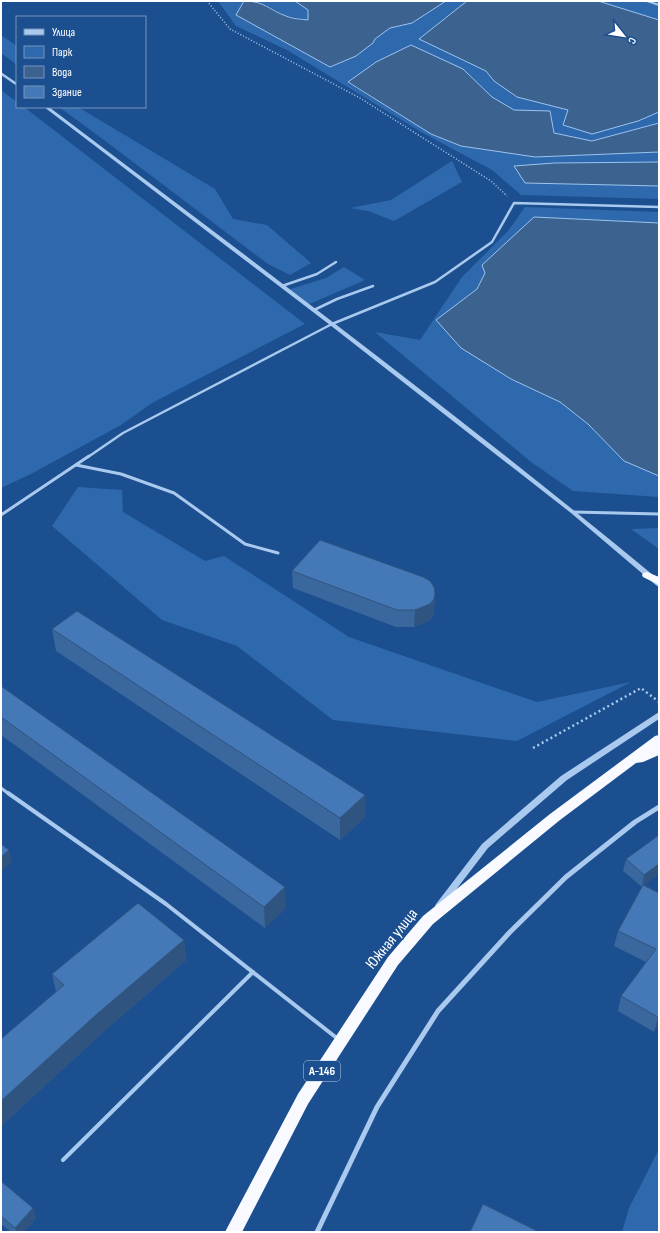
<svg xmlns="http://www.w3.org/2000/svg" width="660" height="1233" font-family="'Sofia Sans Condensed',sans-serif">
<rect width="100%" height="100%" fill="#1b4f8f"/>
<!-- green -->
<g fill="#2e69ad">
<path d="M218,1H244L243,4L373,43L375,39L390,28L412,23L446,1H467L420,39L486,71L494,81L517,97L568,110L563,125L638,121L659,112V123L592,141L553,133L550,111H514L492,97L463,69L376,62L348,83L431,134L461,146L535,157L659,152V162L554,163L514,167L622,184L659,186V199L521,195L492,170L421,132L287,50L236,26Z"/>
<path d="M254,1H295L308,10V20L286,16L266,5Z"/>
<path d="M598,1H659V20Z"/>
<path d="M1,35L17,46V65L1,53Z"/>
<path d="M1,90L17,102V107H24L305,324L152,403L121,425L31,474L1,488Z"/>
<path d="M59,107H78L215,189L233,219L267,225L311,263L290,275L268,264L100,137Z"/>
<path d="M452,161L462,182L394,221L368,211L350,208L391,200Z"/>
<path d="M525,207L659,212V223L579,219L485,273L477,289L436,320L511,379L560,402L588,424L624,461L659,476V497L573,491L531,462L375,332L420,340L462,277L508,231Z"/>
<path d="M344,267L365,280L307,305L287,290L326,278Z"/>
<path d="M78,487L122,490L123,512L205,561L224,556L349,637L537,702L631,682L517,741L333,720L237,646L162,620L52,526Z"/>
<path d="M659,528V549L631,529Z"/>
<path d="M659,1149V1232H622L629,1208Z"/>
</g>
<!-- water -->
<g fill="#3c6290" stroke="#9cc4f0">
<path d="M244,1C265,1 269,10 286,16C292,19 301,19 308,20V10L295,1H446L412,23L390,28L375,39L373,43L356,56L330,67L236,15Z"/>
<path d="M467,1H598L659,20V112L638,121L592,134L563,125L568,110L517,97L494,81L486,71L419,39Z"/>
<path d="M411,45L463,69L492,97L514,110L550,111L554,133L592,141L659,123V152L535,157L461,146L431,134L348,82L376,62Z"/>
<path d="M659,162V186L525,183L514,166L554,163Z"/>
<path d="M534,217L659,223V476L624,461L588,424L560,402L511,379L461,348L436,320L477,289L485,273L482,265Z"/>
</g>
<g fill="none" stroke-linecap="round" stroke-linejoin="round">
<!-- path-far1 -->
<path stroke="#a9c9ee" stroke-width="1.5" stroke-dasharray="1 2" stroke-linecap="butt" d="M207,1L230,29L360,98L491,181L507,196"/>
<!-- path -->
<path stroke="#a9c9ee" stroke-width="2.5" stroke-dasharray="2 3" stroke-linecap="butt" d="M533,748L641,688L659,702"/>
<!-- service-far3 -->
<path stroke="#a9c9ee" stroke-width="2" d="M647,1L659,5"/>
<!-- service-far2 -->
<g stroke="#a9c9ee" stroke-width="2.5">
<path d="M282,286L317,274L336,262"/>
<path d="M314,310L337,299L373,286"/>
<path d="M88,457L123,433L332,324L435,282L492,242L514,203L659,207"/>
</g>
<!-- service-far1 -->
<g stroke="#a9c9ee" stroke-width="3">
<path d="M76,465L121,474L174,493L245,544L278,553"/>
<path d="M573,512L659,514"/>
<path d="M1,515L89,456"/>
<path d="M1,788L9,794"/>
</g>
<!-- service -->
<g stroke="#a9c9ee" stroke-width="4">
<path d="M8,793L166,904L338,1039"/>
<path d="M63,1160L253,972"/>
</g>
<!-- minor -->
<path stroke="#a9c9ee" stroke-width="5" d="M317,1232L377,1107L438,1011L510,932L566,877L635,822L659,807"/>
<!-- tertiary -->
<g fill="#a9c9ee" fill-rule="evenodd">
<path d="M1,72L17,83V86L1,75Z"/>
<path d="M44,107H49C254,262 461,416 659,580V586H657L571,513L330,325Z"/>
<path d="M659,712V719L567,780L488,848L442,908L439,910L436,908L435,906L436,904L482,844L561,776Z"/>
</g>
<!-- trunk -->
<g fill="#f8faff" fill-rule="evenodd">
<path d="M647,572L659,577V585L643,577L642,575L643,573Z"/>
<path d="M659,735V755L643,762L636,763L560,820L433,924L398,965L308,1104L242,1232H225L298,1094L388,957L423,916L550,814L655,736Z"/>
</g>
</g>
<!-- wall -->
<g fill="#3a679d">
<path d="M292,571L435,593L434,610L433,616L429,621L414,627H396L293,588Z"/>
<path d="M52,629L365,795V817L340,840L56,651Z"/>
<path d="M1,686L286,908L265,928L1,735Z"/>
<path d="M626,859L659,874L643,885L659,893V1025L654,1032L618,1011L621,996L646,962L614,946L618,931L643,886L642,887L623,871Z"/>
<path d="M184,940L186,960L101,1034L1,1126V1039L56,992L52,974Z"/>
<path d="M1,1183L33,1208L36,1218L24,1232H11L1,1224Z"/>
</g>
<!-- shaded-wall -->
<g fill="#305480">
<path d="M435,593L434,610L433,616L429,621L414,627L415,610Z"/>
<path d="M365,795V817L340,840V818Z"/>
<path d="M9,850L12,862L1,871V857Z"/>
<path d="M659,864V874L642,887L644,875Z"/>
<path d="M285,887L286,908L265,928L264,907Z"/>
<path d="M184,940L186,960L101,1034L1,1126V1101L97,1014Z"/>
<path d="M659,1016V1025L654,1032L658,1017Z"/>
<path d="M33,1208L36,1218L24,1232H17L15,1228Z"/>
</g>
<!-- building -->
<g fill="#4478b7" stroke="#305480">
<path d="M320,540L423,577L430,581L434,587L435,593L434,599L430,604L415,610H397L292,571Z"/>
<path d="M77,611L365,795L340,818L52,629Z"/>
<path d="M1,686L285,887L264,907L1,717Z"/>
<path d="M659,835V864L644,875L626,859Z"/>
<path d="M1,844L9,850L1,857Z"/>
<path d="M643,885L659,893V1016L658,1017L621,996L656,949L618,931Z"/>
<path d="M138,903L184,940L97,1014L1,1101V1039L64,985L52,974Z"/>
<path d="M2,1182L33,1208L15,1228L1,1216V1183Z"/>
<path d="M483,1204L539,1232H470Z"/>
</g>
<g text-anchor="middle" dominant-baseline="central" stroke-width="3.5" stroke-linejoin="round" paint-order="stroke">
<!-- shield labels -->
<rect fill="#1b4f8f" stroke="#bbcadd" stroke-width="1" x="304" y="1061" width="36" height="20" rx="3"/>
<g font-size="12" font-weight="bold" fill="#fff">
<text x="322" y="1071">А-146</text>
</g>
<!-- near-street labels -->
<g font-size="16" fill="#fff" stroke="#1b4f8f">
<text transform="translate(392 939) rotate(-51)">Южная улица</text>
</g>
</g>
<!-- border -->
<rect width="660" height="1233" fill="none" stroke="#ffffff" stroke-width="4"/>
<!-- legend -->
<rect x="16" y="16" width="130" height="92" fill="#1b4f8f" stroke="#7695bc"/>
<rect x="24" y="29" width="20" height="6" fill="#a9c9ee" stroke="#7695bc"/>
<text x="52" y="36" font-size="12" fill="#ffffff">Улица</text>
<rect x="24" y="46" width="20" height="12" fill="#2e69ad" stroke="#7695bc"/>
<text x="52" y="56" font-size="12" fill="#ffffff">Парк</text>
<rect x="24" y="66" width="20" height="12" fill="#3c6290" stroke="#7695bc"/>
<text x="52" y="76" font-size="12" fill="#ffffff">Вода</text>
<rect x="24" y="86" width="20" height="12" fill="#4478b7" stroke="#7695bc"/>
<text x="52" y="96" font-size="12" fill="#ffffff">Здание</text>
<!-- north arrow -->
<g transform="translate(624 36) rotate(120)" stroke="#1b4f8f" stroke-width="3" paint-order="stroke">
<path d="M0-3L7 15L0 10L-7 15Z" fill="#ffffff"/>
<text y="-6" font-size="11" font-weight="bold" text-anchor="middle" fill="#ffffff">С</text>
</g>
</svg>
